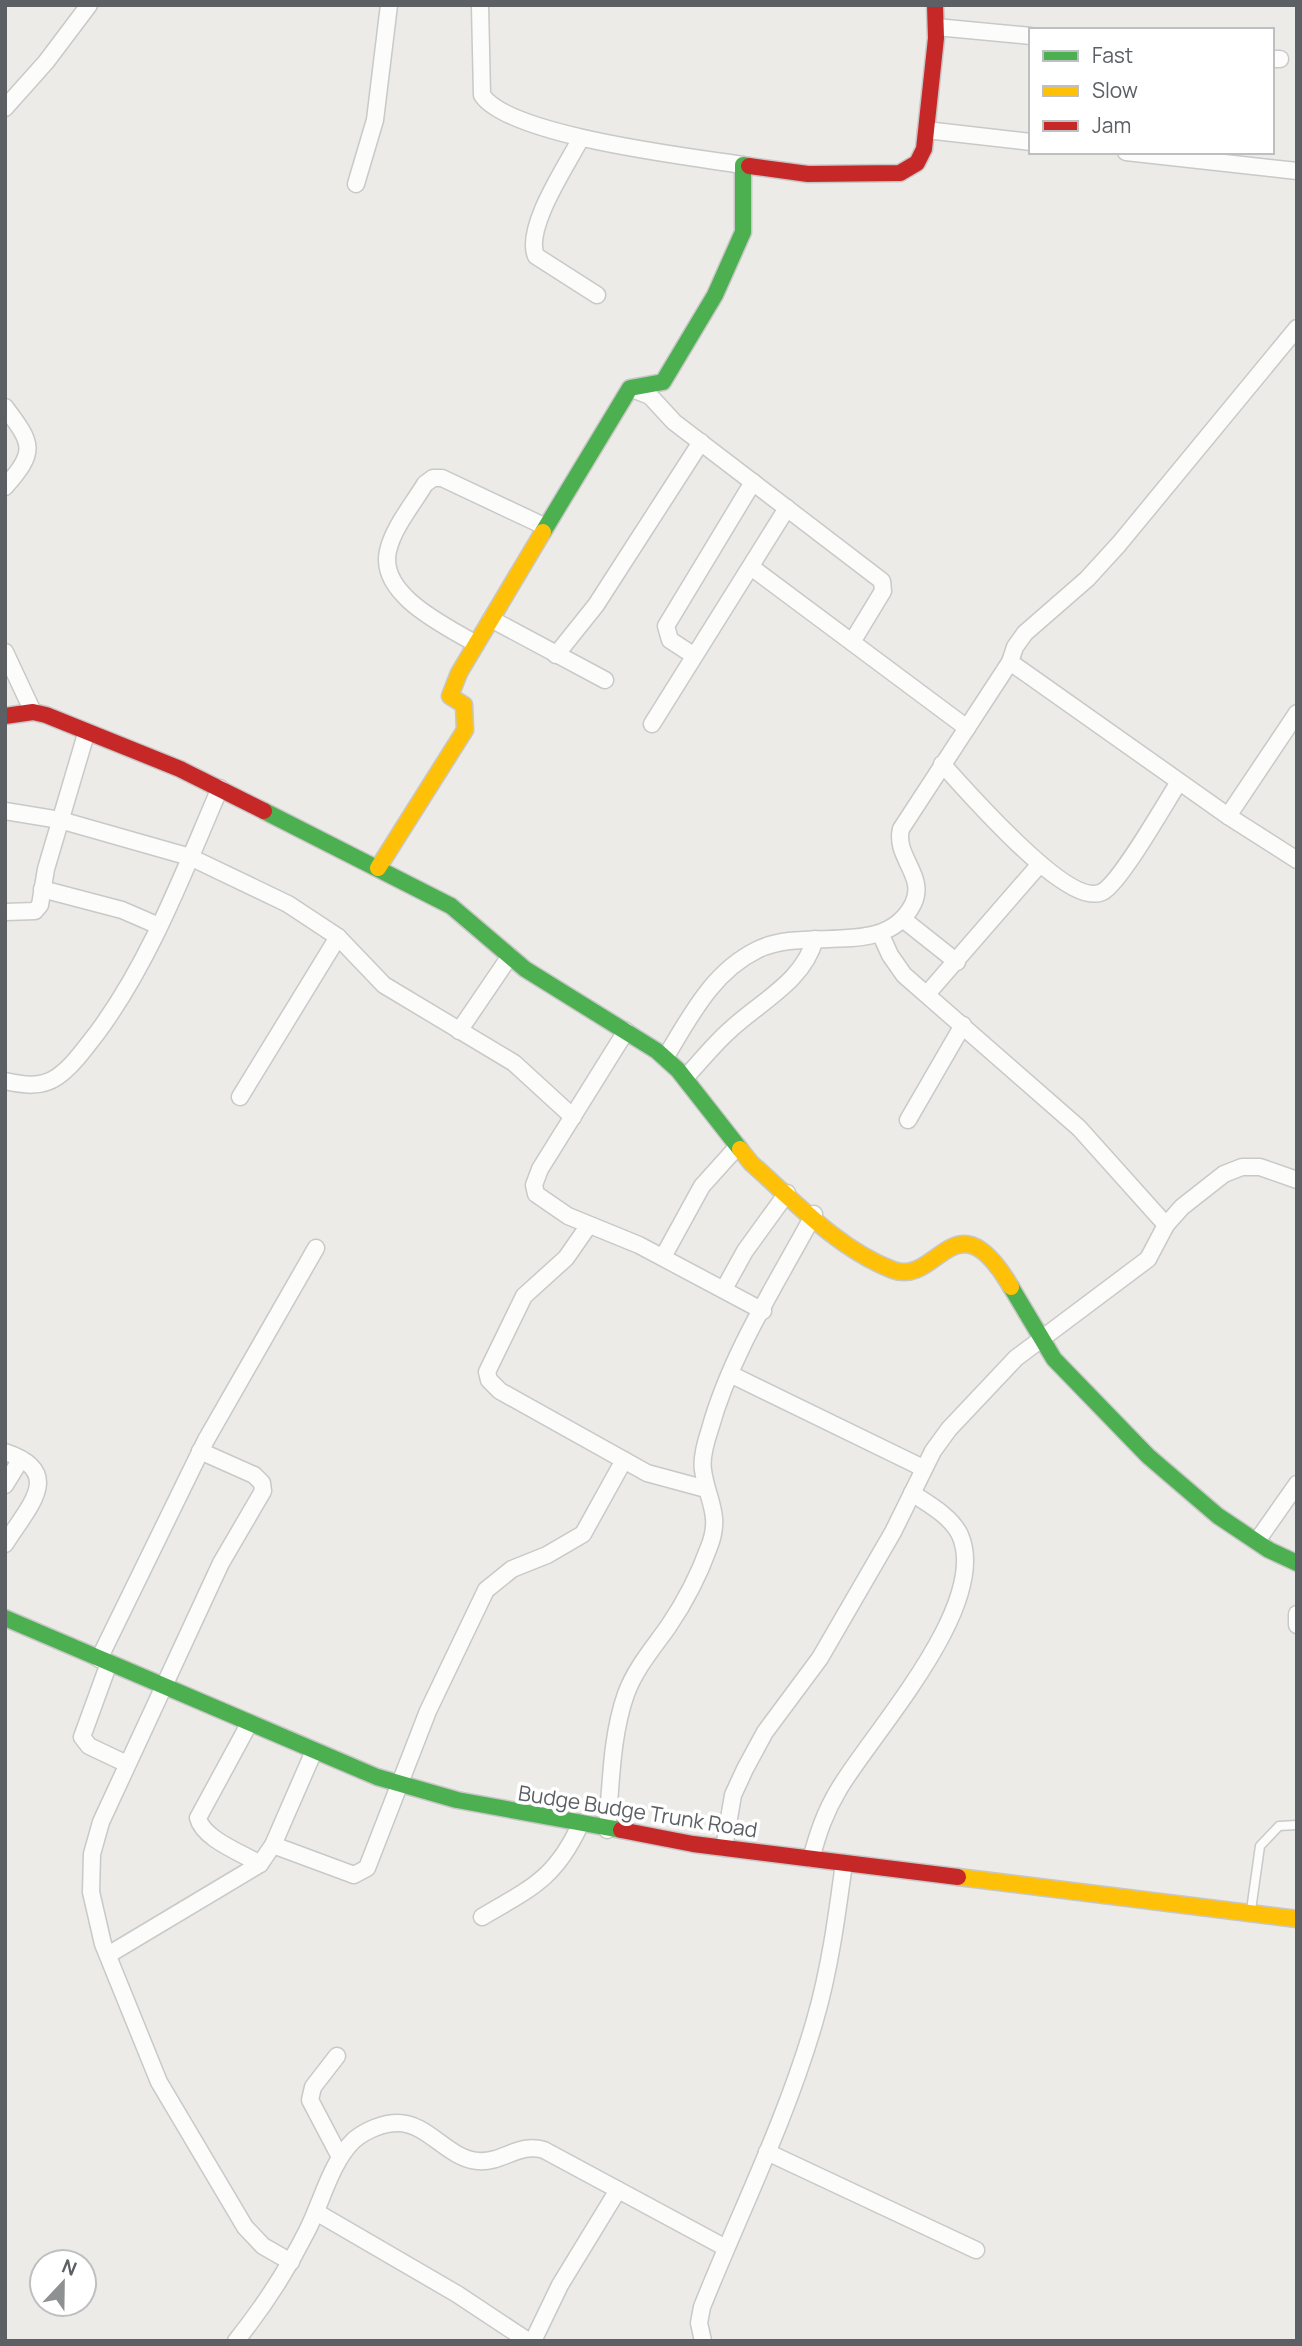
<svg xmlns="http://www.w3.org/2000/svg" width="1302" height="2346" font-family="Manrope,sans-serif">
<rect width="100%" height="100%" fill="#ecebe7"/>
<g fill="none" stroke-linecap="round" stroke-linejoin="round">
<defs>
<path id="lane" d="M1251,1910L1260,1846L1279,1826L1297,1825"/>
<g id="street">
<path d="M480,5L482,95C509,136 691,157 743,165"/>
<path d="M936,27L1031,36"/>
<path d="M1272,59H1280"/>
<path d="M5,108L46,62L89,5"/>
<path d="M926,130L1031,142"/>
<path d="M581,138C567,165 524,228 536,256L597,295"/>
<path d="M1126,152L1297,171"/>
<path d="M356,184L375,120L389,5"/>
<path d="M632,389L650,396L674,422L882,581L883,591L852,642"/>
<path d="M5,407C33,444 37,451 5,487"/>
<path d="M751,567L967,728"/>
<path d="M491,619L605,680"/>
<path d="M476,644C446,626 378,595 388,551C393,528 413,504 425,484L433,478H442L546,527"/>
<path d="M5,652L33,712"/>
<path d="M556,655L596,605L701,442"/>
<path d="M693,655L670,640L666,626L753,482"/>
<path d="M1010,662L1228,816L1297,860"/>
<path d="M652,724L787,508"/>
<path d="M942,764C966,789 1070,913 1104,891C1123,878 1164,805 1179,782"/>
<path d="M5,811L60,820L190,857L288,904L338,937L384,985L514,1063L573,1117"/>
<path d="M1228,816L1297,713"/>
<path d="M42,889L122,910L159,926"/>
<path d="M5,912L35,911L40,905L46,869L86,734"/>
<path d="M904,920L957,962"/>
<path d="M881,935L890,955L904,975L1079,1128L1166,1225"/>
<path d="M927,994L1040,864"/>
<path d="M459,1031L510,956"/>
<path d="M626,1031L540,1169L534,1185L536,1194L568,1216L639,1245L763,1311"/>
<path d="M665,1058C690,1017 712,972 757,950C806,925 885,960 913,904C927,876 894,857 901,829L1010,662L1015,647L1025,633L1087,579L1119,544L1297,328"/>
<path d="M685,1078C700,1062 714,1044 730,1030C761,1001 803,982 815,939"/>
<path d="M5,1081C23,1085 41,1088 57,1077C73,1066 85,1048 97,1033C151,960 184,871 220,788"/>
<path d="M240,1097L338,937"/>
<path d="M908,1120L963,1025"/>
<path d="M589,1225L566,1258L524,1296L487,1372L489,1380L500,1391L647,1473L706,1489"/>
<path d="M663,1257L702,1186L738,1146"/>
<path d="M724,1289L745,1251L787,1193"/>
<path d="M730,1374L923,1468"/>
<path d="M200,1451L254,1475L262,1483L263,1491L221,1563L101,1822L92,1854L91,1892L103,1944L159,2082L245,2227L263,2246L291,2262"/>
<path d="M5,1452C66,1472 28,1507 5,1544"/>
<path d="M5,1485L21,1459"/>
<path d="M1257,1541L1297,1484"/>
<path d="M1297,1614V1625"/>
<path d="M99,1659L206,1440L316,1248"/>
<path d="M109,1663L82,1737L89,1746L127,1764"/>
<path d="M249,1724L198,1818C203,1839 242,1853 260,1864"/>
<path d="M607,1830C611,1786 611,1736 626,1694C635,1669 653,1648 668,1627C685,1602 699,1575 709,1547C722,1515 707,1500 703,1470C701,1458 706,1441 710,1429C731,1353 777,1283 814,1214"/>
<path d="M273,1845L354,1875L367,1868L428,1711L486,1590L512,1569L547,1555L583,1534L624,1460"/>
<path d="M724,1848L733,1795L745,1769L765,1732L820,1658L893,1532L933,1451L949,1429L1016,1358L1148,1259L1166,1225L1182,1207L1224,1174L1242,1167H1260L1297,1180"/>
<path d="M811,1859C818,1833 825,1812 839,1789C872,1733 991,1605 960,1535C951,1516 928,1504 912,1493"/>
<path d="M482,1917C531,1888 555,1879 580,1825"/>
<path d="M108,1955L260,1864L273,1845L314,1751"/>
<path d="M337,2056L313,2087L310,2100L340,2157"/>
<path d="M767,2152L976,2250"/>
<path d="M316,2212L457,2294L528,2341"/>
<path d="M236,2341C264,2306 288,2269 308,2229C322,2201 331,2162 354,2140C366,2130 383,2123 398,2123C428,2123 448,2159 478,2161C503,2163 519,2142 544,2150L726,2248"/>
<path d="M533,2341L560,2285L618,2190"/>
<path d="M703,2341L699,2323L702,2307C740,2212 787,2118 815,2020C830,1968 837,1915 844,1863"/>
</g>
<g id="fast">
<path d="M543,532L630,388L663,382L715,295L743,232V165L749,166"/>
<path d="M264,811L451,906L525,969L657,1051L678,1070L740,1149"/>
<path d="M1011,1287L1054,1359L1148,1456L1218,1516L1269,1550L1297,1563"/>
<path d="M5,1618L377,1777L457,1800L621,1830"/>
</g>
<g id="slow">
<path d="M378,868L465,730L464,705L450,696L459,673L543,532"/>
<path d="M740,1149L751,1163C794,1201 838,1249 893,1270C938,1287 955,1192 1011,1287"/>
<path d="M958,1877L1297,1919"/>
</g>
<g id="jam">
<path d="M749,166L808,174L900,173L917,163L924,149L936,38L935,5"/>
<path d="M5,716L33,712L46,715L180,769L264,811"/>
<path d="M621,1830L693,1844L958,1877"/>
</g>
</defs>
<!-- lane casing -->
<use href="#lane" stroke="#c8c9c8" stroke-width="11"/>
<!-- street casing -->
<use href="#street" stroke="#c8c9c8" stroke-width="19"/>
<!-- fast casing -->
<use href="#fast" stroke="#c7c7c7" stroke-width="19"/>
<!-- slow casing -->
<use href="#slow" stroke="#c7c7c7" stroke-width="19"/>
<!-- jam casing -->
<use href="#jam" stroke="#c7c7c7" stroke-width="19"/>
<!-- lane -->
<use href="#lane" stroke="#fcfcfb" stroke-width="8"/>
<!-- street -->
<use href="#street" stroke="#fcfcfb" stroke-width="16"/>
<!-- fast -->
<use href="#fast" stroke="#4caf50" stroke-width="16"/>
<!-- slow -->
<use href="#slow" stroke="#ffc107" stroke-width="16"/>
<!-- jam -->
<use href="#jam" stroke="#c62828" stroke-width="16"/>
</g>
<g text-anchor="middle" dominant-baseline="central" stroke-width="7" stroke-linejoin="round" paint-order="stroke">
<!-- street labels -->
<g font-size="21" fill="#5c6064" stroke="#fff">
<text transform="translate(638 1811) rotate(9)">Budge Budge Trunk Road</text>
</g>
</g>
<!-- border -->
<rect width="1302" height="2346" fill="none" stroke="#5c6064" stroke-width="14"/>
<!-- legend -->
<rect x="1029" y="28" width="245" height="126" fill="#ffffff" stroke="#bebfc1" stroke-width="2"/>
<rect x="1043" y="51" width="35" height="10" fill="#4caf50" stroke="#bebfc1" stroke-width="2"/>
<text x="1092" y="63" font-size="21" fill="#5c6064">Fast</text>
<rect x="1043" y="86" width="35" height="10" fill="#ffc107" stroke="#bebfc1" stroke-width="2"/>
<text x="1092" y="98" font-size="21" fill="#5c6064">Slow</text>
<rect x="1043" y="121" width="35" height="10" fill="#c62828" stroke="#bebfc1" stroke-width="2"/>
<text x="1092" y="133" font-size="21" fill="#5c6064">Jam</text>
<!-- north arrow -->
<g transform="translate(63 2283) rotate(22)"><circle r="33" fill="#ffffff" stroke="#bebfc1" stroke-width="2"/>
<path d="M0-5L12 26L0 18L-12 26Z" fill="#8e9192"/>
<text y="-10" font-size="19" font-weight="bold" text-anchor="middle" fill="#5c6064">N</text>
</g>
</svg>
